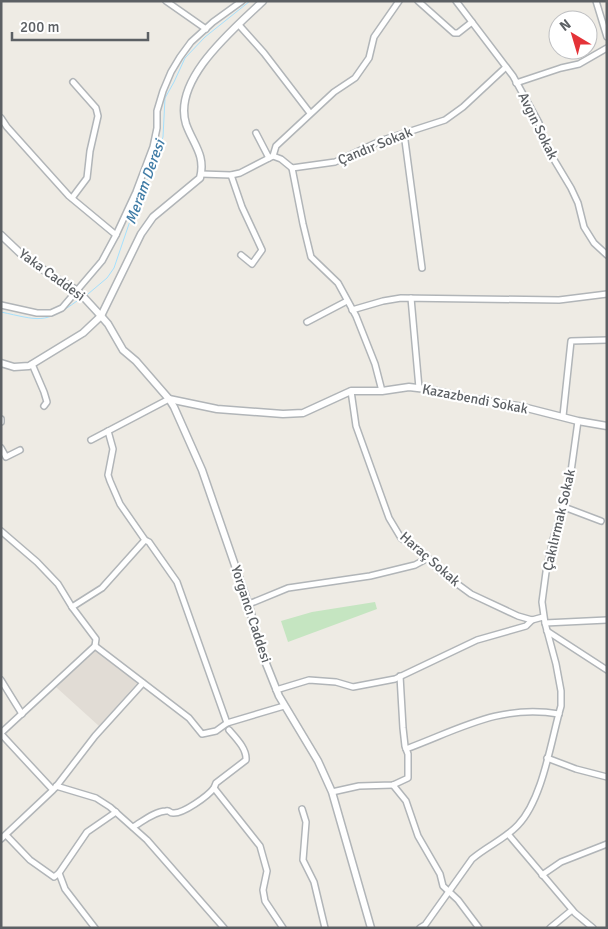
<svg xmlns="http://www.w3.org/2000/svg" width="608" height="929" font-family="Signika,sans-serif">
<rect width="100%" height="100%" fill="#eeebe4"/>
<!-- education -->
<path fill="#e1dcd5" d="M94,649L138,682L99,726L56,687Z"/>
<!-- green -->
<path fill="#c5e5c1" d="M375,602L377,609L288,642L281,621L312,612Z"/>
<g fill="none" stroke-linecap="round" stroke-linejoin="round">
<!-- stream -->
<g stroke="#a5e0fd" stroke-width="1">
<path d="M88,294L107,278L114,268L130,221L149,175L163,137L165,98L174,82L185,58L205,37L250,1"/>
<path d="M1,312C39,320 44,325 77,301"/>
</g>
<defs>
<g id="minor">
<path d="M166,1L206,29"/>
<path d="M418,1L454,33H458L472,22"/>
<path d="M456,1L513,76L539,123L544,143L571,188L578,203L584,227L594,243L607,255"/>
<path d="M596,1L607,37"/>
<path d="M239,25L264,53L310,113"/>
<path d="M516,83L561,68L579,64L607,48"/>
<path d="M1,118L7,127L69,196L116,235"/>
<path d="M256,133L269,158"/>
<path d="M404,133L422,268"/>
<path d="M273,156L276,146L334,92L355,78L369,58L374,37L399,1"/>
<path d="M292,168L303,224L311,257L338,283L356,316L375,364L382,391"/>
<path d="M201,174L231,175L240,173L273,156L281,159L292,168L335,162L380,141L445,120L463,107L506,67"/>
<path d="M231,175L242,207L262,250L252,264L241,255"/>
<path d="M72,198L87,178L90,151L98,116L96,108L73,82"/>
<path d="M411,298L419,388"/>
<path d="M1,305L37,313H51L62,308L102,261L116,235L136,192L153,147L157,128V111L163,91L171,72L180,57L191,42L213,22L242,1"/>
<path d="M352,310L383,301L401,298L559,300L607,294"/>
<path d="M307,322L347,301"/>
<path d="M32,364L44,392L47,402L44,406"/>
<path d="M351,391L356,426L389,518L401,538L420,550L441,572L471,594L518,616L532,620L543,617"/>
<path d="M563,416L571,341L607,340"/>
<path d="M1,419V422"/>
<path d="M108,431L113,449L108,475L110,481L120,504L145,540L149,542L177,582L227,723"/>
<path d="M91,440L169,399"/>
<path d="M1,448L6,457L20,450"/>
<path d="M564,507L601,521"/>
<path d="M1,531L37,562L58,584L72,607L96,639L95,646"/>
<path d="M249,604L288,588L370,576L415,565L428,558"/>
<path d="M72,607L102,588L145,540"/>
<path d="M545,623L607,620"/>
<path d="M547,631L607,670"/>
<path d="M1,680L22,714"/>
<path d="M276,690L309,680L336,682L353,687L395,679L477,640L526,626L532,620"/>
<path d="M229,730C236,738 247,749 246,760L216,783L214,788L260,846L267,871L263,890L265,901L283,928"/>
<path d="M1,733L95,646L189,718L202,734L216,731L227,723L284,706"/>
<path d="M1,734L53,790L1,839"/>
<path d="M406,749C460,729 500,704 559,714"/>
<path d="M547,758L576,769L607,777"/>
<path d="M393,785L406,801L418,836L440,874L443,886L458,900L479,928"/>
<path d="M56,786L96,798L110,807L147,840L224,928"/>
<path d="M55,788L95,736L143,683"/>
<path d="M332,792L359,786L393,785L408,778V754L405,746L403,728L400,676"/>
<path d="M302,809L306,822L303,860L314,882L325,928"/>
<path d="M133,827C142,822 155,811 166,811C170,810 169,813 173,813C183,814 208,796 214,788"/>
<path d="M508,834L575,913L593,928"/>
<path d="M6,835L30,860L54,877L59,873"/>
<path d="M542,875L561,862L607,844"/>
<path d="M95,928L65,889L59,873L87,832L116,812"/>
<path d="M420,928L425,925L472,859C487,846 505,839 518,825C543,799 551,740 561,706V691L556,664L545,623L542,602L546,572L553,540L569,486L578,421"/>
<path d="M550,928L572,910"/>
</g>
<g id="tertiary">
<path d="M1,235L20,253L55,278L78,291L101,316L108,324L123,350L136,361L169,399L174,407L202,470L249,606L261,651L279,696L318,761L332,792L371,928"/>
<path d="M1,363L14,367L29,366L83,333L101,316L141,234L153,217L200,178C206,155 193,144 186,124C172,79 235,28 263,1"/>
<path d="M169,399L217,409L283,414L303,413L351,391H382L409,387L426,389L467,398L523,407L578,421L607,426"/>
</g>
</defs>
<!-- minor casing -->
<use href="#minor" stroke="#b1b5b8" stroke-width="8"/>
<!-- tertiary casing -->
<use href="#tertiary" stroke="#b1b5b8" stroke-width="9"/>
<!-- minor -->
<use href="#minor" stroke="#fff" stroke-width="5"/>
<!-- tertiary -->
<use href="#tertiary" stroke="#fff" stroke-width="6"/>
</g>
<g text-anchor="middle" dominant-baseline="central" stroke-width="4.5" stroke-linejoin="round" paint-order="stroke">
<!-- street labels -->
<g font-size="14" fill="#5c6064" stroke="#fff">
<text transform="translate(538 126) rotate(64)">Avgın Sokak</text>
<text transform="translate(375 146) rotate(-22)">Çandır Sokak</text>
<text transform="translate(52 275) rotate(36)">Yaka Caddesi</text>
<text transform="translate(475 399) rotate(11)">Kazazbendi Sokak</text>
<text transform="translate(559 520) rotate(-77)">Çakılırmak Sokak</text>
<text transform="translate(430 559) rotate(41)">Haraç Sokak</text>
<text transform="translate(251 614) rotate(72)">Yorgancı Caddesi</text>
</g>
<!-- water labels -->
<g font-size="15" font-style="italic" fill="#407ca6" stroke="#fff">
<text transform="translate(145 182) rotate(-70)">Meram Deresi</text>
</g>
</g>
<!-- border -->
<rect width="608" height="929" fill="none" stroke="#5c6064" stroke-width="5"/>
<!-- north arrow -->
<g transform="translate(573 35) rotate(322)"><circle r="24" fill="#ffffff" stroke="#bebfc1"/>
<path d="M0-4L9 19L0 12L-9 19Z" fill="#e43338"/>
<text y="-8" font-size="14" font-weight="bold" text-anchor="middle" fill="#5c6064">N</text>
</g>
<!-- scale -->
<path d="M12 32v8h136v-8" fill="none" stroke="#5c6064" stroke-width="2.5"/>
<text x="20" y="32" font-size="15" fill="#5c6064" stroke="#ffffff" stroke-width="4" paint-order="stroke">200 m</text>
</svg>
